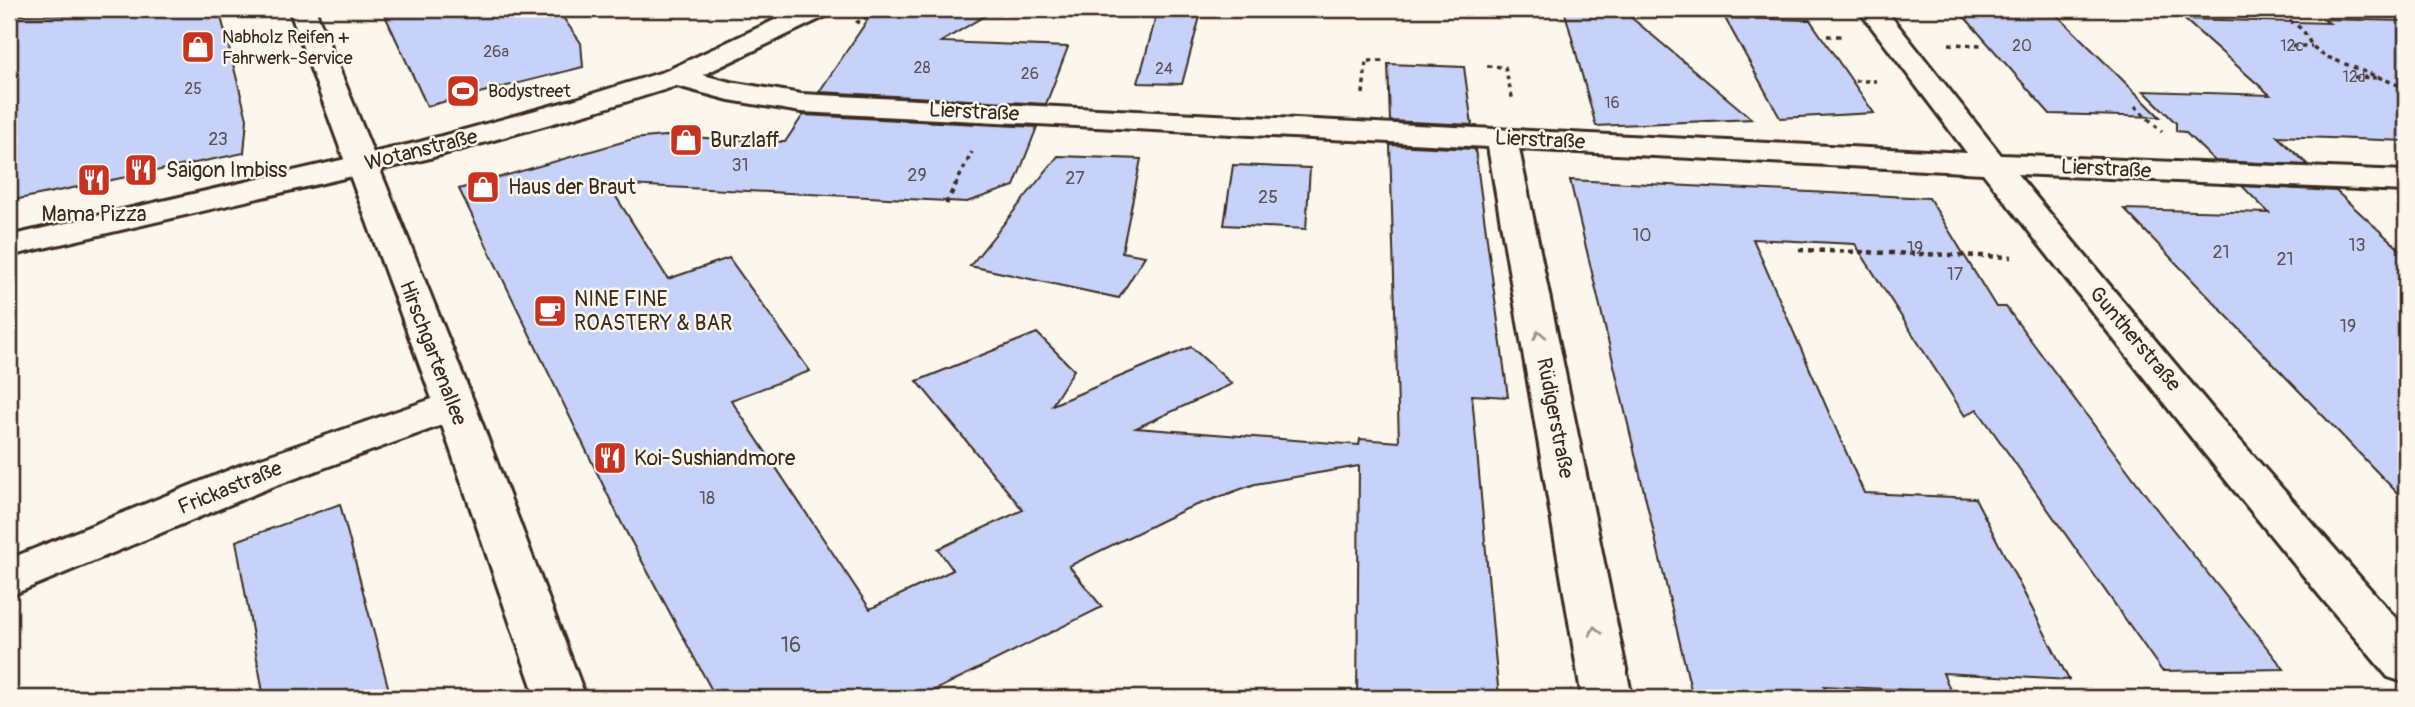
<svg xmlns="http://www.w3.org/2000/svg" width="2415" height="707" font-family="Pangolin,sans-serif">
<rect width="100%" height="100%" fill="#fbf7ec"/>
<filter id="ink" filterUnits="userSpaceOnUse"><feTurbulence type="fractalNoise" baseFrequency=".0143" numOctaves="2"/><feDisplacementMap in="SourceGraphic" scale="14" xChannelSelector="R" yChannelSelector="G"/><feConvolveMatrix kernelMatrix="1 2 1 2 8 2 1 2 1" color-interpolation-filters="sRGB"/></filter>
<g filter="url(#ink)">
<!-- building -->
<g fill="#c6d2f9" stroke="#3b2a1e" stroke-width="2">
<path d="M160,9H219L247,119L244,153L9,201V15L161,16Z"/>
<path d="M382,9H557L581,43L583,67L427,106Z"/>
<path d="M875,9H996L941,42L1068,47L1046,104L819,92Z"/>
<path d="M1158,9H1202L1182,84L1138,83Z"/>
<path d="M1564,9H1621L1752,119L1596,126Z"/>
<path d="M1961,13L2057,15L2160,117L2050,114Z"/>
<path d="M1725,18L1810,20L1874,113L1780,118Z"/>
<path d="M2184,19L2329,23L2323,19L2406,21V141L2277,136L2308,165L2215,161L2185,132L2176,131V123L2144,91L2270,95Z"/>
<path d="M1388,64L1464,67L1472,125L1390,121Z"/>
<path d="M803,115L1037,127L1014,186L967,202L608,184L668,279L729,258L810,371L731,400L870,609L953,570L938,549L1023,510L917,381L1037,333L1074,370L1052,405L1191,347L1232,384L1136,428L1359,445L1360,439L1399,442L1390,145L1475,149L1508,397L1472,395L1499,698H1357L1359,466L1255,484L1186,509L1069,566L1102,607L919,698H716L623,526L459,189L633,139L664,136L785,142Z"/>
<path d="M1058,156L1141,159L1122,252L1145,256L1119,298L970,266Z"/>
<path d="M1233,165L1310,168L1306,229L1224,225Z"/>
<path d="M1570,180L1929,198L1996,307H2006L2158,511L2284,669L2162,671L1977,409L1965,416L1855,244L1753,239L1864,493L1975,498L2069,680L1943,673L1951,692L1824,686L1828,698H1693Z"/>
<path d="M2242,186L2336,191L2406,255V502L2124,209L2269,213Z"/>
<path d="M340,504L391,698H264L236,541Z"/>
</g>
<g fill="none" stroke-linecap="round" stroke-linejoin="round">
<defs>
<g id="street">
<path d="M289,9H315L475,405L586,698H536L442,425L274,486L9,596V559L244,464L432,399Z"/>
<path d="M1858,9H1885L2001,155L2406,171V191L2017,174L2215,412L2406,630V683L2388,677L2320,596L2186,431L1983,173L1519,149L1632,698H1582L1488,147L801,112L729,100L666,83L662,77L666,71L676,68L730,82L801,94L1967,153Z"/>
</g>
<path id="secondary" d="M798,9H832L828,15L686,83L596,111L426,159L9,256V236L420,142L576,99L666,71Z"/>
</defs>
<!-- street casing -->
<use href="#street" stroke="#3b2a1e" stroke-width="6"/>
<!-- secondary casing -->
<use href="#secondary" stroke="#3b2a1e" stroke-width="6"/>
<!-- path-far1 -->
<g stroke="#3b2a1e" stroke-width="3.5" stroke-dasharray="4.5 4.5" stroke-linecap="butt">
<path d="M2406,18L2390,13L2285,9L2278,12L2303,30L2312,46L2325,56L2406,88"/>
<path d="M856,23L881,9"/>
<path d="M1827,36H1843"/>
<path d="M1949,44L1981,45"/>
<path d="M2292,46H2312"/>
<path d="M1487,66L1505,67L1513,101"/>
<path d="M2354,77L2381,78"/>
<path d="M1855,81H1876"/>
<path d="M1363,94L1366,61H1384"/>
<path d="M2135,106L2162,132"/>
<path d="M955,186L972,152"/>
</g>
<!-- path -->
<g stroke="#3b2a1e" stroke-width="4.5" stroke-dasharray="5 5" stroke-linecap="butt">
<path d="M946,204L956,184"/>
<path d="M1799,250L2012,257"/>
</g>
<!-- street -->
<use href="#street" fill="#fbf7ec" fill-rule="evenodd"/>
<!-- secondary -->
<use href="#secondary" fill="#fbf7ec" fill-rule="evenodd"/>
</g>
<!-- one-way arrows -->
<defs><path id="oneway-chevron" d="M-2-3.5L2.5 0L-2 3.5" fill="none" stroke-width="1.6" stroke-linecap="round" stroke-linejoin="round" transform="scale(1.75)"/></defs>
<g stroke="#9b9085">
<use href="#oneway-chevron" transform="translate(1539 335) rotate(-101)"/>
<use href="#oneway-chevron" transform="translate(1595 631) rotate(-101)"/>
</g>
</g>
<!-- icons -->
<defs>
<symbol id="shop-square" viewBox="-11 -11 22 22"><rect x="-9" y="-9" width="18" height="18" rx="4" fill="#c8321e" stroke="#fbf7ec"/><path d="M-5-2.5h2.3a2.7 3.5 0 0 1 5.4 0H5L5.5 6h-11ZM-1.5-2.5h3a1.5 2.3 0 0 0-3 0Z" fill="#fff"/></symbol>
<symbol id="stadium-square" viewBox="-11 -11 22 22"><rect x="-9" y="-9" width="18" height="18" rx="4" fill="#c8321e" stroke="#fbf7ec"/><path d="M0-5a6.5 5 0 1 0 0 10a6.5 5 0 1 0 0-10ZM-3.5-1.8h7v3.6h-7Z" fill="#fff"/></symbol>
<symbol id="restaurant-square" viewBox="-11 -11 22 22"><rect x="-9" y="-9" width="18" height="18" rx="4" fill="#c8321e" stroke="#fbf7ec"/><path d="M-5-6h1v4h1v-4h1v4h1v-4h1v5L-1.5 .5V6h-2V.5L-5-1ZM5-6V6H3V1.5H1.5Q1.5-4 5-6Z" fill="#fff"/></symbol>
<symbol id="cafe-square" viewBox="-11 -11 22 22"><rect x="-9" y="-9" width="18" height="18" rx="4" fill="#c8321e" stroke="#fbf7ec"/><path d="M-5.5-4.5H6V0H3Q3 3.5 0 3.5H-2.5Q-5.5 3.5-5.5 0ZM3-3.2v2h1.7v-2ZM-6 4.5H4V6H-6Z" fill="#fff"/></symbol>
</defs>
<g fill-rule="evenodd">
<use href="#shop-square" x="179" y="28" width="38" height="38"/>
<use href="#stadium-square" x="444" y="72" width="38" height="38"/>
<use href="#shop-square" x="667" y="121" width="38" height="38"/>
<use href="#restaurant-square" x="122" y="151" width="38" height="38"/>
<use href="#restaurant-square" x="75" y="161" width="38" height="38"/>
<use href="#shop-square" x="464" y="168" width="38" height="38"/>
<use href="#cafe-square" x="531" y="292" width="38" height="38"/>
<use href="#restaurant-square" x="591" y="439" width="38" height="38"/>
</g>
<g text-anchor="middle" dominant-baseline="central" stroke-width="5" stroke-linejoin="round" paint-order="stroke">
<!-- far-number labels -->
<g font-size="16" fill="#5e5455">
<text x="2022" y="46">20</text>
<text x="2292" y="46">12c</text>
<text x="496" y="52">26a</text>
<text x="922" y="68">28</text>
<text x="1164" y="69">24</text>
<text x="1030" y="74">26</text>
<text x="2354" y="77">12d</text>
<text x="193" y="89">25</text>
<text x="1612" y="103">16</text>
</g>
<!-- far-poi labels -->
<g font-size="18" fill="#3b2a1e" stroke="#fbf7ec" text-anchor="start">
<text x="222" y="37">Nabholz Reifen +<tspan x="222" dy="21">Fahrwerk-Service</tspan></text>
<text x="488" y="91">Bodystreet</text>
</g>
<!-- number labels -->
<g font-size="18" fill="#5e5455">
<text x="218" y="139">23</text>
<text x="740" y="165">31</text>
<text x="917" y="175">29</text>
<text x="1075" y="178">27</text>
<text x="1268" y="197">25</text>
<text x="1642" y="235">10</text>
<text x="2357" y="245">13</text>
<text x="1915" y="248">19</text>
<text x="2221" y="252">21</text>
<text x="2285" y="259">21</text>
<text x="1955" y="274">17</text>
<text x="2348" y="326">19</text>
<text x="707" y="498">18</text>
</g>
<!-- street labels -->
<g font-size="21" fill="#3b2a1e" stroke="#fbf7ec">
<text transform="translate(974 112) rotate(3)">Lierstraße</text>
<text transform="translate(1540 140) rotate(3)">Lierstraße</text>
<text transform="translate(421 150) rotate(-14)">Wotanstraße</text>
<text transform="translate(2106 169) rotate(3)">Lierstraße</text>
<text transform="translate(2135 339) rotate(50)">Guntherstraße</text>
<text transform="translate(433 353) rotate(69)">Hirschgartenallee</text>
<text transform="translate(1555 418) rotate(79)">Rüdigerstraße</text>
<text transform="translate(230 488) rotate(-22)">Frickastraße</text>
</g>
<!-- poi labels -->
<g font-size="21" fill="#3b2a1e" stroke="#fbf7ec" text-anchor="start">
<text x="710" y="140">Burzlaff</text>
<text x="166" y="170">Saigon Imbiss</text>
<text x="508" y="187">Haus der Braut</text>
<text x="94" y="214" text-anchor="middle">Mama Pizza</text>
<text x="574" y="299">NINE FINE<tspan x="574" dy="24">ROASTERY &amp; BAR</tspan></text>
<text x="634" y="458">Koi-Sushiandmore</text>
</g>
<!-- near-number labels -->
<g font-size="21" fill="#5e5455">
<text x="791" y="645">16</text>
</g>
</g>
<!-- margin -->
<rect width="2415" height="707" fill="none" stroke="#fbf7ec" stroke-width="35"/>
<rect x="18" y="18" width="2380" height="672" fill="none" stroke="#3b2a1e" stroke-width="2.5" filter="url(#ink)"/>
</svg>
